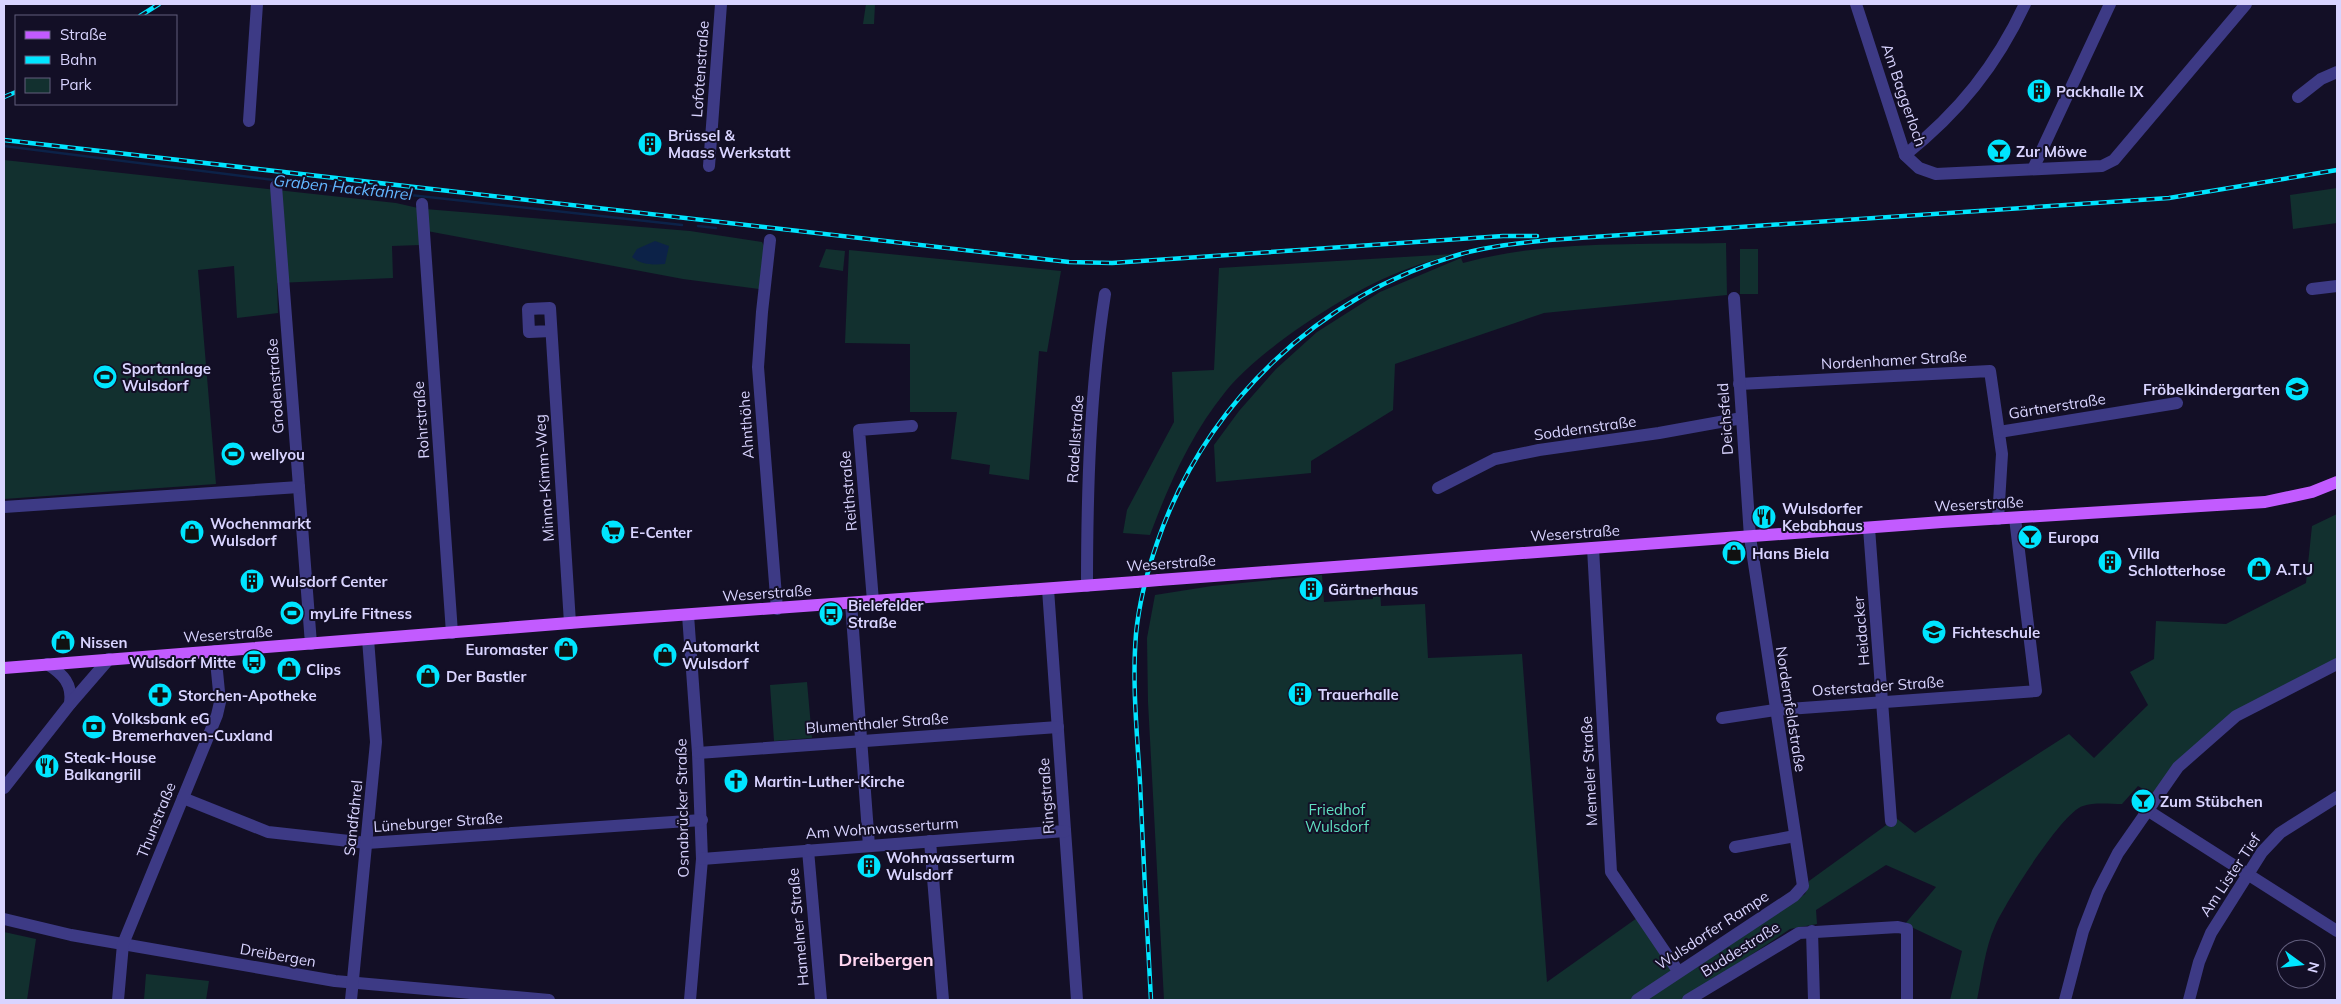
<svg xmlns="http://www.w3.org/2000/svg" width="2341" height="1004" font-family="Mulish,sans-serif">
<rect width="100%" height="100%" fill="#130f26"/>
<!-- green -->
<g fill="#12302f">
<path d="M866,4H875L874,24H863Z"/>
<path d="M4,160L396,203L418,208L420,245L392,246L393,278L277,283L278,313L237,318L234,266L198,270L216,484L4,499Z"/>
<path d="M2337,188V223L2293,229L2290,195Z"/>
<path d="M425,209L690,231L762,242L764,246L759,289L683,279L427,231Z"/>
<path d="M1726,243L1727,295L1544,313L1395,364L1393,410L1311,461V473L1216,482L1214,445L1239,411L1276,369L1317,332L1380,292L1461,258L1463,263C1546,240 1640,245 1726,243Z"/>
<path d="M826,249L845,251L843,271L819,267Z"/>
<rect x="1740" y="249" width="18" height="45"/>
<path d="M849,250L1061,271L1047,352L1039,351L1029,480L989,474L990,465L951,459L957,412H910V344L845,343Z"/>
<path d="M1454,254C1438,259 1422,263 1407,269C1353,288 1262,347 1226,391C1191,434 1169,484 1150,535L1123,533L1127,510L1174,422L1172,372L1214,370L1219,268Z"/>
<path d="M2337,514V661L2234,714L2153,795L2138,786L2122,804C2110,804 2094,802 2083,806C2062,812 2005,903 1995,926C1985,948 1982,976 1977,1000H1950L1962,951L1905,924L1936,887L1886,865L1816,910L1817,924L1790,929L1683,1000H1164L1148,702L1147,638L1155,595L1212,586L1322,575L1324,602L1373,599V590H1380L1381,606L1425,604L1428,658L1522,654L1547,982L1637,918L1677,976L1805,894L1809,881L1896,818L1915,833L2069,734L2094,758L2148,705L2130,672L2154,659L2156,621L2226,624L2306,583L2312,526Z"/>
<path d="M807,682L812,738L774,741L770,685Z"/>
<path d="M4,932L36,939L27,1000H4Z"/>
<path d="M146,974L209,981L206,1000H144Z"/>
</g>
<!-- water -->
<path fill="#0c2248" d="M655,241L669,246L665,264C654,265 641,265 632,257L637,249Z"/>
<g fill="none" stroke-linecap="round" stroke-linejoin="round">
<!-- stream -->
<g stroke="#0c2248" stroke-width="2.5">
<path d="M4,146L274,180L682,225"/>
<path d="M698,226L716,228"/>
</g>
<!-- minor -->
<g stroke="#3d3a85" stroke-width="12">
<path d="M1856,4L1905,155L1919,168L1936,174L2102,166L2114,160L2246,4"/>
<path d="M2298,97L2321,79L2337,72"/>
<path d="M249,121L257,4"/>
<path d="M1905,155C1959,112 1996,66 2025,4"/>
<path d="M709,166L721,4"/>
<path d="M2033,169L2110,4"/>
<path d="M276,186L311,644"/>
<path d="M422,204L452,633"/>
<path d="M770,240L762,312L758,367L777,609"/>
<path d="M2312,289L2337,286"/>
<path d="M551,331L529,332L528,309L550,308L570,623"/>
<path d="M1739,384L1990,371L2002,454L1998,519"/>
<path d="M1999,432L2177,403"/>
<path d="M1438,488L1495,459L1539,450L1659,433L1742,418"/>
<path d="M4,507L299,487"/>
<path d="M1869,528L1891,821"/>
<path d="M1593,548L1611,872L1678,971"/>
<path d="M1087,586C1087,489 1090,390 1105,294"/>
<path d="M1048,589L1077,1000"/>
<path d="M873,601L859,430L912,426"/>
<path d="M851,603L869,846"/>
<path d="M688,615L698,753L702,859L690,1000"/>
<path d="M47,664C63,674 73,684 70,704"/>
<path d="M1722,718L1775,710L2036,691L2015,518"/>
<path d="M698,753L1058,727"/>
<path d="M4,788L70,704L109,659"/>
<path d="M183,798L268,832L367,843L702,820"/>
<path d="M2147,810L2337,931"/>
<path d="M930,841L943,1000"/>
<path d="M1735,847L1795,836"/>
<path d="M808,850L821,1000"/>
<path d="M702,859L1065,831"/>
<path d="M4,919L71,935L335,981L549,1000"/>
<path d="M1812,931L1814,1000"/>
<path d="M118,1000L123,944L217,715L220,702L215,651"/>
<path d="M351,1000L376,742L368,639"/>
<path d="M1637,1000L1794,896L1803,886L1750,537L1734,298"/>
<path d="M1688,1000L1799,933L1898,927L1907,929V1000"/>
<path d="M2065,1000L2083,931L2098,892L2118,853L2178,767L2236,716L2337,664"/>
<path d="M2189,1000L2199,962L2211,933L2262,852L2280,833L2337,797"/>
</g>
<!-- major -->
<g stroke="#c25bff" stroke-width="12">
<path d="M1159,580L1942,522L2265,502L2312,492L2337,482"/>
<path d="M4,668L582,622L1136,582"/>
</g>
<defs>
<g id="rail">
<path d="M140,16L159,4"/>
<path d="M4,97L16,92"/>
<path d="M4,140L1069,262L1112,263L1503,236H1537"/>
<path d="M1151,1000C1147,928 1143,855 1140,783C1137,733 1132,683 1136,634C1139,603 1147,572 1157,543C1205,403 1319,295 1461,254C1490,246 1520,243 1549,240L2169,198L2337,170"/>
</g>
</defs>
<!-- rail casing -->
<use href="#rail" stroke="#00e5ff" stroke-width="4.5"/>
<!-- rail -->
<use href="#rail" stroke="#130f26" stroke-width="2.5" stroke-dasharray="8" stroke-linecap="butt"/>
<!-- major-bridge -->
<path stroke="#c25bff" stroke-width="12" d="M1136,582L1159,580"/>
</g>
<!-- icons -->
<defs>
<symbol id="building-disc" viewBox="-11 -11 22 22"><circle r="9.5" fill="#00e5ff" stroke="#130f26"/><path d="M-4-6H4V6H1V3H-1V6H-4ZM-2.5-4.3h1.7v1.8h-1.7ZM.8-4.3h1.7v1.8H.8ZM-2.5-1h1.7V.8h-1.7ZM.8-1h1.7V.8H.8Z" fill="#111"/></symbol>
<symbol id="bar-disc" viewBox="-11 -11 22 22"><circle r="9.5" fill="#00e5ff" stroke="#130f26"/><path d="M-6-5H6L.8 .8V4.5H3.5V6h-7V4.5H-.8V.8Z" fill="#111"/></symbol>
<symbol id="stadium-disc" viewBox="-11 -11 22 22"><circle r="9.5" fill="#00e5ff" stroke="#130f26"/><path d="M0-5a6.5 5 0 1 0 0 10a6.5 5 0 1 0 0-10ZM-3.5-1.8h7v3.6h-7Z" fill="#111"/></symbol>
<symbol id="school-disc" viewBox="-11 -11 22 22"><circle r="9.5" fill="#00e5ff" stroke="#130f26"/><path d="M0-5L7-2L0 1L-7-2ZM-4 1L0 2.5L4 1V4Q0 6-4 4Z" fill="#111"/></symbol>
<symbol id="restaurant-disc" viewBox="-11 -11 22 22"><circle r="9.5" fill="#00e5ff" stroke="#130f26"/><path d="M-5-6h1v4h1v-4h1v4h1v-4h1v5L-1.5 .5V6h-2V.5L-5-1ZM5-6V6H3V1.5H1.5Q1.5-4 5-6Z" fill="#111"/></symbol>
<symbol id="shop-disc" viewBox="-11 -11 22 22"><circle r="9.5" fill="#00e5ff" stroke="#130f26"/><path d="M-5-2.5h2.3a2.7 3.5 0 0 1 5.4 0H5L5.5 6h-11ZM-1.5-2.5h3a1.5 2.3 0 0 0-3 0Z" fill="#111"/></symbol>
<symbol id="supermarket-disc" viewBox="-11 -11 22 22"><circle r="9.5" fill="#00e5ff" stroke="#130f26"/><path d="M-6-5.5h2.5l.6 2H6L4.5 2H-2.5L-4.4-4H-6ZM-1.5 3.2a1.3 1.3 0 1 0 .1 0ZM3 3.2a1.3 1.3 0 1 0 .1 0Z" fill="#111"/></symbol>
<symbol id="bus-disc" viewBox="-11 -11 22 22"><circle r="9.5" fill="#00e5ff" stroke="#130f26"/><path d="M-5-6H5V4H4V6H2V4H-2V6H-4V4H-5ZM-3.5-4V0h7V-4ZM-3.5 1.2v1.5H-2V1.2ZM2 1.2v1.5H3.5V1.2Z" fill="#111"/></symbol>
<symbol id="pharmacy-disc" viewBox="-11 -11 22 22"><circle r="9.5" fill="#00e5ff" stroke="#130f26"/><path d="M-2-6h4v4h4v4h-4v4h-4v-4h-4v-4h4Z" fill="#111"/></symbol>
<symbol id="bank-disc" viewBox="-11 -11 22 22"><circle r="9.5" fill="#00e5ff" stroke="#130f26"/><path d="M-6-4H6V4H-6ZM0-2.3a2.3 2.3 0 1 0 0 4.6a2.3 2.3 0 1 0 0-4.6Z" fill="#111"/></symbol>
<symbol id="church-disc" viewBox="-11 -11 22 22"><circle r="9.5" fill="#00e5ff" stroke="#130f26"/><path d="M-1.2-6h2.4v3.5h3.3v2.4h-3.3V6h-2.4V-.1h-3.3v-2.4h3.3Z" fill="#111"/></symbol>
</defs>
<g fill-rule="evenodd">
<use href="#building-disc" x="2025" y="77" width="28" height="28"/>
<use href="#building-disc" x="636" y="130" width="28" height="28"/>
<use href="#bar-disc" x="1985" y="137" width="28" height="28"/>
<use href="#stadium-disc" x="91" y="363" width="28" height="28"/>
<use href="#school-disc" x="2283" y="375" width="28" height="28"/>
<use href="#stadium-disc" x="219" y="440" width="28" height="28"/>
<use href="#restaurant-disc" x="1750" y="503" width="28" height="28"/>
<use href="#shop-disc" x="178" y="518" width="28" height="28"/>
<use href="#supermarket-disc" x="599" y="518" width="28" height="28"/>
<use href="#bar-disc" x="2016" y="523" width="28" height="28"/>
<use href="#shop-disc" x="1720" y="539" width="28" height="28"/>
<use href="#building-disc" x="2096" y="548" width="28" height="28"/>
<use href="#shop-disc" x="2245" y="555" width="28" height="28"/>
<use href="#building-disc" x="238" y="567" width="28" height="28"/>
<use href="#building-disc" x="1297" y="575" width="28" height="28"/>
<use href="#stadium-disc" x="278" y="599" width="28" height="28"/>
<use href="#bus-disc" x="817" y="600" width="28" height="28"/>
<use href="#school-disc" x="1920" y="618" width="28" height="28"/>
<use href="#shop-disc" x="49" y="628" width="28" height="28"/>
<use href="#shop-disc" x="552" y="635" width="28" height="28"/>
<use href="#shop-disc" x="651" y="641" width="28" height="28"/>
<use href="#bus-disc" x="240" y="648" width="28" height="28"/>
<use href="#shop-disc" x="275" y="655" width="28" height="28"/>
<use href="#shop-disc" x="414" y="662" width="28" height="28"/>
<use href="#building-disc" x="1286" y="680" width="28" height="28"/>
<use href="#pharmacy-disc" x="146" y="681" width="28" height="28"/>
<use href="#bank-disc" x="80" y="713" width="28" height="28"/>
<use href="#restaurant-disc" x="33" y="752" width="28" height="28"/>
<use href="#church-disc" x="722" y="767" width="28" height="28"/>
<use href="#bar-disc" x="2129" y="787" width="28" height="28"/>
<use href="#building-disc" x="855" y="852" width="28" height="28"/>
</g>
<g text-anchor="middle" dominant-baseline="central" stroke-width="4" stroke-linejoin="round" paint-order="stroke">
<!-- street labels -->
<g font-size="15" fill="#d9d4ff" stroke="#130f26">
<text transform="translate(700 69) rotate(-86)">Lofotenstraße</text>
<text transform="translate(1904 95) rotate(71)">Am Baggerloch</text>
<text transform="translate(1894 360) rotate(-3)">Nordenhamer Straße</text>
<text transform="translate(275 386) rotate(-94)">Grodenstraße</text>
<text transform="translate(2057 406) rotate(-9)">Gärtnerstraße</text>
<text transform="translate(1725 419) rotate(-94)">Deichsfeld</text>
<text transform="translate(421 420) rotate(-94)">Rohrstraße</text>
<text transform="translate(746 425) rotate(-94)">Ahnthöhe</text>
<text transform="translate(1585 428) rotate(-8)">Soddernstraße</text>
<text transform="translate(1075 439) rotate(-86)">Radellstraße</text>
<text transform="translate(544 478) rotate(-94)">Minna-Kimm-Weg</text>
<text transform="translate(848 491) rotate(-95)">Reithstraße</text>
<text transform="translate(1979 504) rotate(-3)">Weserstraße</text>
<text transform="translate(1575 533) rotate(-4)">Weserstraße</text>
<text transform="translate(1171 563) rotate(-4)">Weserstraße</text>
<text transform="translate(767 593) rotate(-4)">Weserstraße</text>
<text transform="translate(1861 631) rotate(-95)">Heidacker</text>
<text transform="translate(228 634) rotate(-4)">Weserstraße</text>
<text transform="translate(1878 686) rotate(-4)">Osterstader Straße</text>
<text transform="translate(1791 709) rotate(81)">Nordernfeldstraße</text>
<text transform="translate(877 723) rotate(-4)">Blumenthaler Straße</text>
<text transform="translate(1589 771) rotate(-93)">Memeler Straße</text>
<text transform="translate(1046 796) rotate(-94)">Ringstraße</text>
<text transform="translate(682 808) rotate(-91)">Osnabrücker Straße</text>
<text transform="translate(353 818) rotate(-84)">Sandfahrel</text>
<text transform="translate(156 820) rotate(-68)">Thunstraße</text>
<text transform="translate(438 822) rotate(-4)">Lüneburger Straße</text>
<text transform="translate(882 828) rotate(-4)">Am Wohnwasserturm</text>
<text transform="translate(2230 875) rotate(-56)">Am Lister Tief</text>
<text transform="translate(798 927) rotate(-95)">Hamelner Straße</text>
<text transform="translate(1712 930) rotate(-33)">Wulsdorfer Rampe</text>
<text transform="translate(1740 949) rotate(-32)">Buddestraße</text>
<text transform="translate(278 955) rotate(10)">Dreibergen</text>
</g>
<!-- poi labels -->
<g font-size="15" font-weight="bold" fill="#d9d4ff" stroke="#130f26" text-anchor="start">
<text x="2056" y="91">Packhalle IX</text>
<text x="668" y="135">Brüssel &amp;<tspan x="668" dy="17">Maass Werkstatt</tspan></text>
<text x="2016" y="151">Zur Möwe</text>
<text x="122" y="368">Sportanlage<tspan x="122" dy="17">Wulsdorf</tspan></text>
<text x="2280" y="389" text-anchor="end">Fröbelkindergarten</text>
<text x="250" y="454">wellyou</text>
<text x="1782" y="508">Wulsdorfer<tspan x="1782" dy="17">Kebabhaus</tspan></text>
<text x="210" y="523">Wochenmarkt<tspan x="210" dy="17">Wulsdorf</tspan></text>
<text x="630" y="532">E-Center</text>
<text x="2048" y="537">Europa</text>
<text x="1752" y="553">Hans Biela</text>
<text x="2128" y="553">Villa<tspan x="2128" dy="17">Schlotterhose</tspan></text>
<text x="2276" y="569">A.T.U</text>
<text x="270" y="581">Wulsdorf Center</text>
<text x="1328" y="589">Gärtnerhaus</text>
<text x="848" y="605">Bielefelder<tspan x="848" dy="17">Straße</tspan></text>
<text x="310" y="613">myLife Fitness</text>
<text x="1952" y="632">Fichteschule</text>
<text x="80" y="642">Nissen</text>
<text x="682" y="646">Automarkt<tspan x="682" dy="17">Wulsdorf</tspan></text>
<text x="548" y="649" text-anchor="end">Euromaster</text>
<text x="236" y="662" text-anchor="end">Wulsdorf Mitte</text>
<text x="306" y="669">Clips</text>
<text x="446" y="676">Der Bastler</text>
<text x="1318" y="694">Trauerhalle</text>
<text x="178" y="695">Storchen-Apotheke</text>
<text x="112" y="718">Volksbank eG<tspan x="112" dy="17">Bremerhaven-Cuxland</tspan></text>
<text x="64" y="757">Steak-House<tspan x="64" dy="17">Balkangrill</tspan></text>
<text x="754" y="781">Martin-Luther-Kirche</text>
<text x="2160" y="801">Zum Stübchen</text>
<text x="886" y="857">Wohnwasserturm<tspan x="886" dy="17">Wulsdorf</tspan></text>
</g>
<!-- park labels -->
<g font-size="15" fill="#5fe0c0" stroke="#130f26">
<text x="1337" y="809">Friedhof<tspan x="1337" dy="17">Wulsdorf</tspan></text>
</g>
<!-- water labels -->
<g font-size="16" font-style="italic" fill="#62b6ff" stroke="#130f26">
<text transform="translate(343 187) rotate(6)">Graben Hackfahrel</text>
</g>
<!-- quarter labels -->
<g font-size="18" font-weight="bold" fill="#ffd6f0" stroke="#130f26">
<text x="886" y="959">Dreibergen</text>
</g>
</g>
<!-- border -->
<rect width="2341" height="1004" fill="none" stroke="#d9d4ff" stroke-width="10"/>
<!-- legend -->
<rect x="15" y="15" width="162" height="90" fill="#130f26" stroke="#625e7d"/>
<rect x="25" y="31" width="25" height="8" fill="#c25bff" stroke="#625e7d"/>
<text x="60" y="40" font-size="15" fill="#d9d4ff">Straße</text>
<rect x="25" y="56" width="25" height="8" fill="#00e5ff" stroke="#625e7d"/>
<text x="60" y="65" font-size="15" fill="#d9d4ff">Bahn</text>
<rect x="25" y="78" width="25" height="15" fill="#12302f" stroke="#625e7d"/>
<text x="60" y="90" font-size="15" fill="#d9d4ff">Park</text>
<!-- north arrow -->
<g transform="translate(2301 964) rotate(105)"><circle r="24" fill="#130f26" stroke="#625e7d"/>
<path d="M0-4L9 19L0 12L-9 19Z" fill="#00e5ff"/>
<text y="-8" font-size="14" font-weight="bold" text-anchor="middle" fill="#d9d4ff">N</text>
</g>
</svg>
